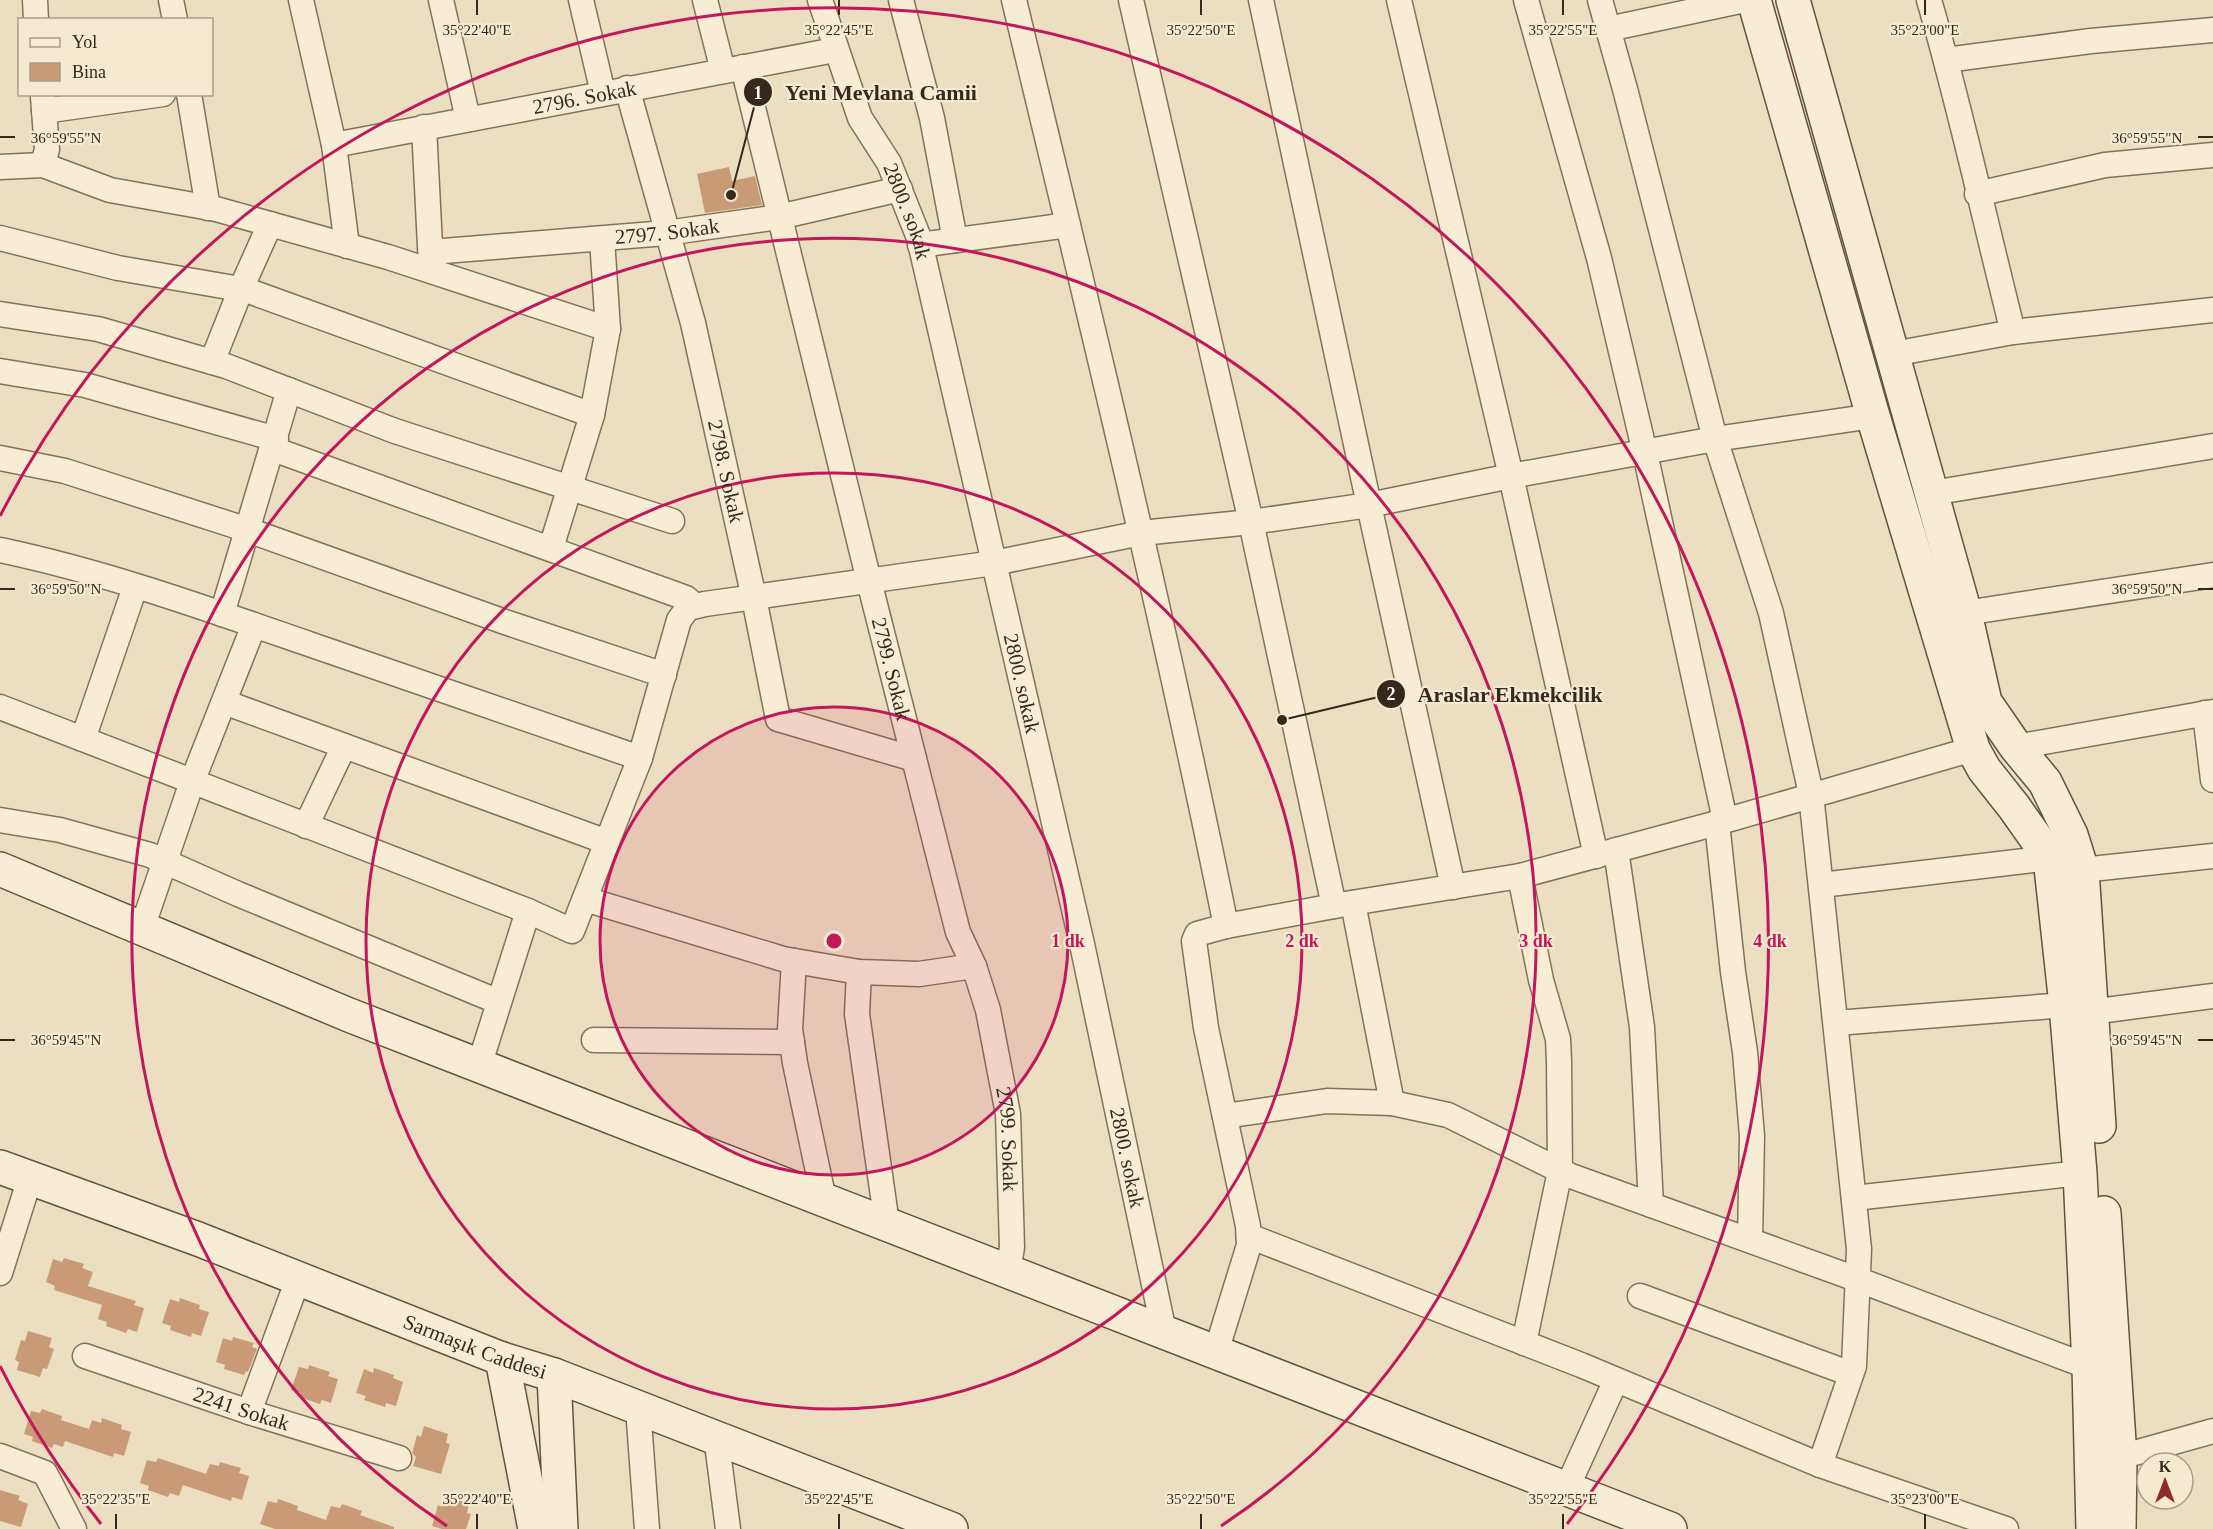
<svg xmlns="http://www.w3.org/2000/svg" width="2213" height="1529" font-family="Georgia,serif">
<rect width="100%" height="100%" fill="#ecdfc1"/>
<!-- building -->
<g fill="#c99a78">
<path d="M729,167L732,181L755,176L762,205L705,213L697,174Z"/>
<path d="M64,1258L84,1264L82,1268L93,1272L88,1286L136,1301L134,1305L144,1308L137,1332L128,1329L126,1333L106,1326L107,1322L98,1319L102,1305L54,1290L55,1286L46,1282L53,1259L62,1262Z"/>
<path d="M180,1298L200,1305L199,1309L209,1312L201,1336L192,1333L191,1337L170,1330L171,1326L162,1323L170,1299L179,1302Z"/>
<path d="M28,1331L52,1338L49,1347L54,1349L47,1369L43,1368L40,1377L17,1370L19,1362L15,1360L21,1340L25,1341Z"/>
<path d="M233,1337L254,1343L252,1347L257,1349L248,1372L246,1371L244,1375L224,1369L225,1365L216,1362L223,1338L232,1341Z"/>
<path d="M309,1365L330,1372L328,1376L338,1379L331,1403L322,1400L320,1404L299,1397L301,1393L291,1390L299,1367L308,1369Z"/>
<path d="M374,1368L394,1375L393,1378L403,1382L396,1406L386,1403L385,1407L364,1400L366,1396L356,1393L364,1369L373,1373Z"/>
<path d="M42,1409L62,1416L61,1420L89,1429L92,1420L101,1423L102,1418L122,1425L121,1429L131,1432L124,1456L114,1453L113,1457L65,1441L63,1447L54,1444L52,1448L32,1441L33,1437L24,1434L31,1411L40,1413Z"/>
<path d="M424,1426L448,1434L446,1443L450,1444L441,1474L413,1466L416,1457L412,1453L417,1435L421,1437Z"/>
<path d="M158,1458L206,1474L210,1464L219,1466L220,1462L241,1468L239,1473L249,1476L242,1500L232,1497L231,1501L183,1485L179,1496L170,1493L168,1497L148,1490L149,1486L140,1483L147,1460L156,1462Z"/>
<path d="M0,1490L20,1496L18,1500L28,1504L21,1527L0,1521Z"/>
<path d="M445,1496L469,1503L467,1513L471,1514L466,1529H442L432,1526L438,1505L442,1507Z"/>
<path d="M278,1499L298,1506L297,1510L326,1520L331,1506L340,1508L342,1504L362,1511L360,1515L394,1527V1529H275L260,1524L268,1501L277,1503Z"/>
</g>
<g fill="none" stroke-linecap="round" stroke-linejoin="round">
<defs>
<g id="street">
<path d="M35,0L36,20"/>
<path d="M171,0L175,20"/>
<path d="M301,0L334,145L347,246"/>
<path d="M441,0L468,119"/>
<path d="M581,0L603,93"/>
<path d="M705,0L723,71"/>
<path id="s1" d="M820,0L860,118L889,163L919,238L1082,944L1164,1332"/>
<path d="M901,0L932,118L955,240"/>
<path d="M1014,0C1088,308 1163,615 1226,926"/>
<path d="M1131,0L1251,522L1334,906"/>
<path d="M1261,0L1369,505L1453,887"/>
<path d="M1399,0L1511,476L1596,856"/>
<path d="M1526,0L1599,258L1645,453L1725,820"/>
<path d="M1600,0L1625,89L1715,439L1771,613L1811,794L1859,1249L1854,1366L1820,1465"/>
<path d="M1929,0C1961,110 1985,222 2013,332"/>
<path d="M1608,29L1745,0"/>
<path d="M1946,60L2091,41L2213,30"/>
<path id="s2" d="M743,67L869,581L958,932L974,966L988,1010L1008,1114L1012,1247L1008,1272"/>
<path id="s3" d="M627,88L693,323L754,598L778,719L914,759"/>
<path d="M189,94L208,208"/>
<path d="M43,97L47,149L43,165"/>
<path d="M44,111L163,94"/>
<path d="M424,127L431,266"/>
<path id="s4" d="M334,145L835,50"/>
<path d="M0,167L43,165L110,190L216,209L388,257L608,329"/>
<path d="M1977,194L2105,165L2213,155"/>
<path d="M0,238L118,268L246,290L592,415"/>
<path d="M920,245L1068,225"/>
<path id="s5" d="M431,252L666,233L779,217L900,189"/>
<path d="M0,314L98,329L226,366L395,431L672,521"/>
<path d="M1893,354L2013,332L2213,310"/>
<path d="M212,362L241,289L270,224"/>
<path d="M0,371L85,385L276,439"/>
<path d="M273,449L686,598L695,606"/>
<path d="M0,458L65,471L248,530L505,622L664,675"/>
<path d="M1932,493L2213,446"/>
<path d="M551,548L592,415L608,329L602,239"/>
<path d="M0,550C105,572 208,609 309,644C419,682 530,720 640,758"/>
<path d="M1965,613L2213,575"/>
<path d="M222,614L289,390"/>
<path d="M224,702L607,842"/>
<path d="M0,707L528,911L572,931L640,758L679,620L688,608L705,604L994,563L1141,533L1251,522L1369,505L1511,476L1715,439L1873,416"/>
<path d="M2205,713L2213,780"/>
<path d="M83,739L135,587"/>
<path d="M2016,747L2213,712"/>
<path d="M0,820L60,830L150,855L238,894L499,1002"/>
<path d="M1717,823L1733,972L1745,1052L1752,1136L1750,1240"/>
<path d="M306,826L344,746"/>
<path d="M1616,850L1642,1027L1651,1205"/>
<path d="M2082,870L2213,856"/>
<path d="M1520,876L1541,980L1558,1039L1559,1061L1560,1171L1524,1343"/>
<path d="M1821,885L2050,858"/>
<path d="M585,899L783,959L859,972L919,974L974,966"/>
<path d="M1353,903L1392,1103"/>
<path d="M142,928L192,782L254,625"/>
<path d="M794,961L790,1029L795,1063L824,1200"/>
<path d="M859,972L857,1014L887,1224"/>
<path d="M2091,1012L2213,996"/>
<path d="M1836,1023L2066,1005"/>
<path d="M594,1040L792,1042"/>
<path d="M479,1066L528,911"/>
<path d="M1225,1116L1327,1101L1392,1103L1448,1115L1571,1176L1859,1280L2089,1367"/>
<path d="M1854,1198L2080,1173"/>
<path d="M1249,1236L1581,1365L1820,1465L2006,1529"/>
<path d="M0,1273L30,1178"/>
<path d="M1640,1296L1851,1374"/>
<path d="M1216,1352L1249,1245L1248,1226L1206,1028L1194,941L1197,934L1226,926L1345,904L1520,876L1717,823L1973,749"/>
<path id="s6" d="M85,1356L249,1412L399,1458"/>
<path d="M638,1408L647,1529"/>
<path d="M249,1412L298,1279"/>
<path d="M716,1436L728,1529"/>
<path d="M0,1456L45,1473L74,1529"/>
<path d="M2120,1457L2213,1431"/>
<path d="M1566,1490L1616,1380"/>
</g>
<g id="secondary">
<path d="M1754,0L1873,416L1973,749L1984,769L2014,807L2050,858L2066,1005L2080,1173L2089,1367L2093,1529"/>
<path d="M1793,0L1965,613L1985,702L2016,747L2045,782L2071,835L2082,870L2099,1126"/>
<path d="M0,869L349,1015L1670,1529"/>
<path id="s7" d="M0,1167L198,1239L502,1359L554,1375L951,1529"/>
<path d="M2104,1213L2120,1457L2119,1529"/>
<path d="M502,1359L535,1529"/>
<path d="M554,1375L561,1529"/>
</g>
</defs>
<!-- street casing -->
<use href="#street" stroke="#857159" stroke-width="27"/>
<!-- secondary casing -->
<use href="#secondary" stroke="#66523d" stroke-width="36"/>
<!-- street -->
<use href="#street" stroke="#f7edd4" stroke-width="24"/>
<!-- secondary -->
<use href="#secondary" stroke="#f7edd4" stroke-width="33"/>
</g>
<!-- ticks -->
<path fill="none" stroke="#35291d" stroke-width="2" d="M477,0V15M839,0V15M1201,0V15M1563,0V15M1925,0V15M0,137H15M2198,137H2213M0,589H15M2198,589H2213M0,1040H15M2198,1040H2213M116,1514V1529M477,1514V1529M839,1514V1529M1201,1514V1529M1563,1514V1529M1925,1514V1529"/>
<!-- distance rings -->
<circle cx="834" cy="941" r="234" fill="#c2185b" fill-opacity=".12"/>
<g fill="none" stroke="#c2185b" stroke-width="3">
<circle cx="834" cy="941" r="234"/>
<circle cx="834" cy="941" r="468"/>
<path d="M447 1526A702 702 0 1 1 1221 1526"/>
<path d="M101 1524A936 936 0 0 1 0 1366M0 516A936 936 0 1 1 1567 1524"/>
</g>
<g text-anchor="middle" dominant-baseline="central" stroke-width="4.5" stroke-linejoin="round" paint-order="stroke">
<!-- street labels -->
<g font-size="21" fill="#35291d" stroke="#f4ead0">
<text stroke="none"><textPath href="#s4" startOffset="255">2796. Sokak</textPath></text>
<text stroke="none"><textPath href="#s1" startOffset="230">2800. sokak</textPath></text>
<text stroke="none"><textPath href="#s5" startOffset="237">2797. Sokak</textPath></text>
<text stroke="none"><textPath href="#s3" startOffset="396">2798. Sokak</textPath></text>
<text stroke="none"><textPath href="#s2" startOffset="620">2799. Sokak</textPath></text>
<text stroke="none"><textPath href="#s1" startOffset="716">2800. sokak</textPath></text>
<text stroke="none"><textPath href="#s2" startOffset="1106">2799. Sokak</textPath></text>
<text stroke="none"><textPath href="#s1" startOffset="1202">2800. sokak</textPath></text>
<text stroke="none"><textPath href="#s7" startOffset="508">Sarmaşık Caddesi</textPath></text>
<text stroke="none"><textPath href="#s6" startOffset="165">2241 Sokak</textPath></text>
</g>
</g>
<g font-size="15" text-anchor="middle" fill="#35291d" stroke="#f4ead0" stroke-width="4.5" stroke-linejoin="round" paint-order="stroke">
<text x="477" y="35">35°22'40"E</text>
<text x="839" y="35">35°22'45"E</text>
<text x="1201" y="35">35°22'50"E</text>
<text x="1563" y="35">35°22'55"E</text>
<text x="1925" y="35">35°23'00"E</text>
<text x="66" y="143">36°59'55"N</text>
<text x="2147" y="143">36°59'55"N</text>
<text x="66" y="594">36°59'50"N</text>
<text x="2147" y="594">36°59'50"N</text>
<text x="66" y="1045">36°59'45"N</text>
<text x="2147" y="1045">36°59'45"N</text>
<text x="116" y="1504">35°22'35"E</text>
<text x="477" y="1504">35°22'40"E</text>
<text x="839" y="1504">35°22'45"E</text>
<text x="1201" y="1504">35°22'50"E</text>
<text x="1563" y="1504">35°22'55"E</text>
<text x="1925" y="1504">35°23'00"E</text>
</g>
<circle cx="834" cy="941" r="9" fill="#c2185b" stroke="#f4ead0" stroke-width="3"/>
<g font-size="18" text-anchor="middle" font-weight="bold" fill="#c2185b" stroke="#f4ead0" stroke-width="4.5" stroke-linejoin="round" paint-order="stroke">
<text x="1068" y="947">1 dk</text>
<text x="1302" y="947">2 dk</text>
<text x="1536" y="947">3 dk</text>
<text x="1770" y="947">4 dk</text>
</g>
<!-- callouts -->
<path fill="none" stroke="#35291d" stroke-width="2" d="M731 195L758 92M1282 720L1391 694"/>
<g fill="#35291d" stroke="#f4ead0" stroke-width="2">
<circle cx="731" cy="195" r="6"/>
<circle cx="1282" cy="720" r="6"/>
<circle cx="758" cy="92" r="15"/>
<circle cx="1391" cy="694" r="15"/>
</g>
<g font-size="18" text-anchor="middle" font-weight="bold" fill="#fff">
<text x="758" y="99">1</text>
<text x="1391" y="700">2</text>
</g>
<g font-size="22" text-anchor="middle" font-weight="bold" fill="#35291d" stroke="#f4ead0" stroke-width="4.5" stroke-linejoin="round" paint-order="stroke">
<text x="881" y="100">Yeni Mevlana Camii</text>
<text x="1510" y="702">Araslar Ekmekcilik</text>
</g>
<!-- legend -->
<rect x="18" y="18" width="195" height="78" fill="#f4ead0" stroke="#a89d88" stroke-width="1.5"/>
<rect x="30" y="38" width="30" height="9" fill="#f7edd4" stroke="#a89d88" stroke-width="1.5"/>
<text x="72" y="48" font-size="18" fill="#35291d">Yol</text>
<rect x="30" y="63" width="30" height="18" fill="#c99a78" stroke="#a89d88" stroke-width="1.5"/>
<text x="72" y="78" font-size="18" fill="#35291d">Bina</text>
<!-- north arrow -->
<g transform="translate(2165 1481)"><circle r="28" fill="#f4ead0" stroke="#a89d88" stroke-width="1.5"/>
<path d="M0-4.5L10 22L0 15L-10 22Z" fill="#912c2c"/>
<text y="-9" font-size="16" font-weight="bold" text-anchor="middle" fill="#35291d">K</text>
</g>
</svg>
